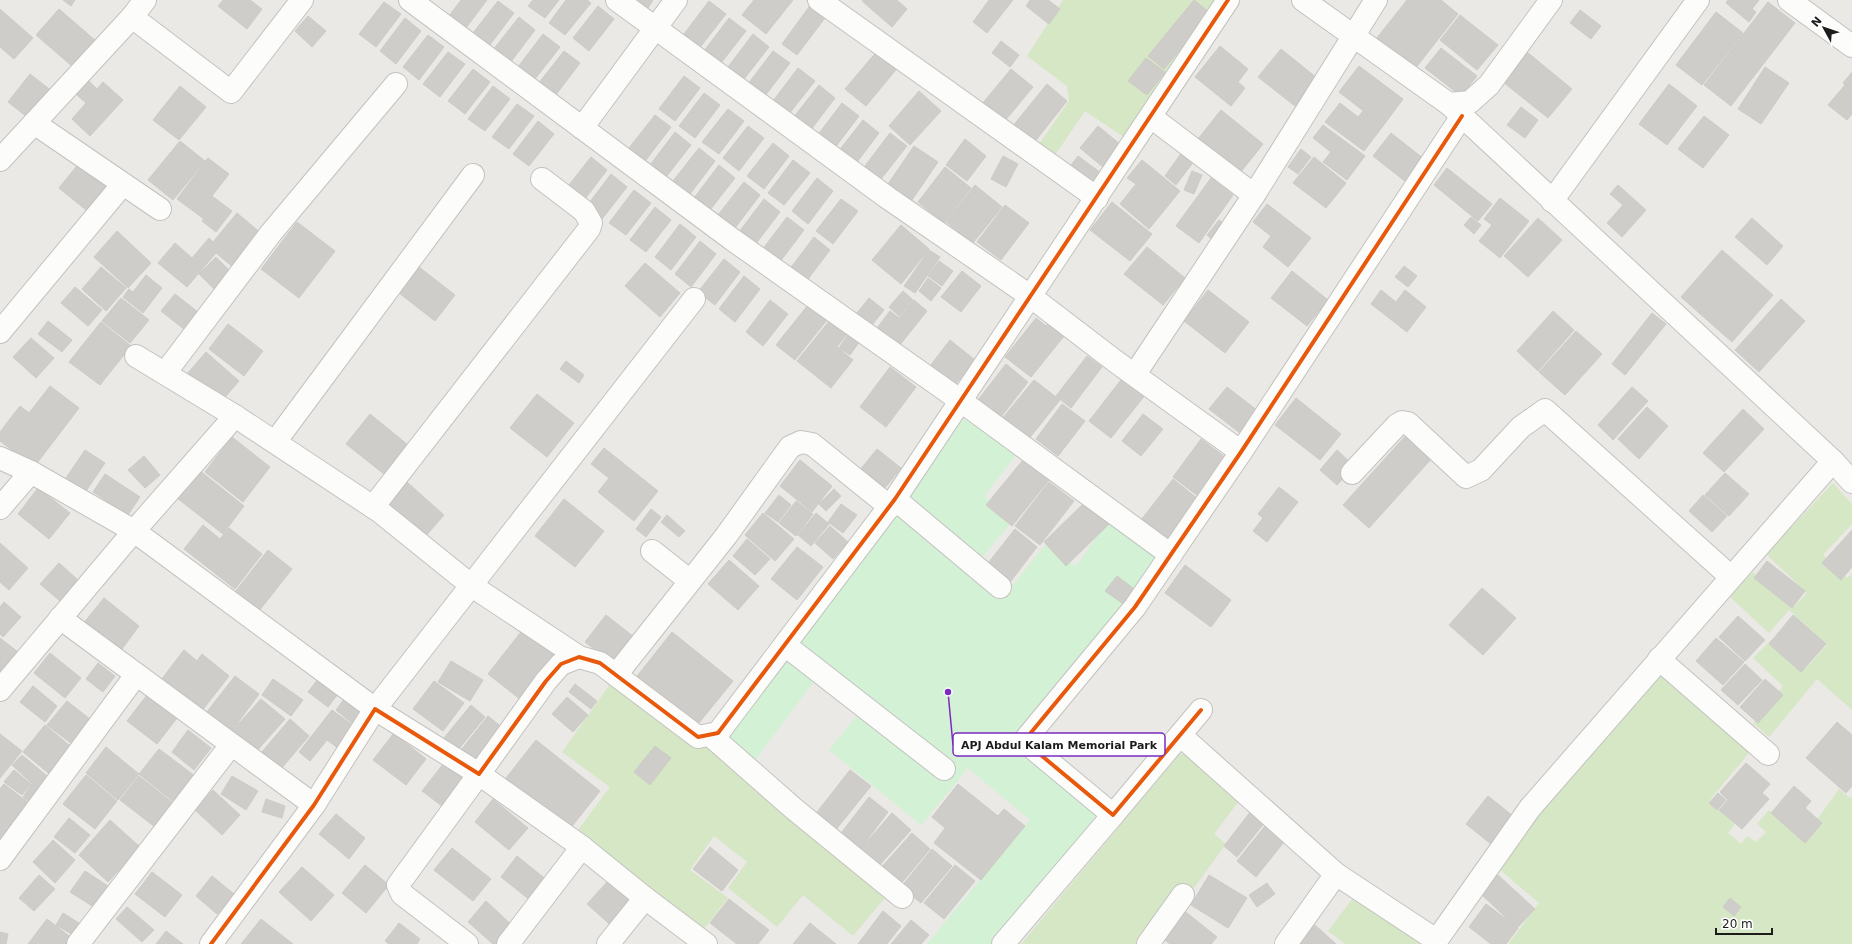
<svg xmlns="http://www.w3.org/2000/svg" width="1852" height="944" font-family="'DejaVu Sans',sans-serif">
<rect width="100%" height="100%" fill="#eae9e5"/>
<!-- grass -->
<g fill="#d5e7c5">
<path d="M1063,0H1221L1127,139L1085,111L1053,158L1037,147L1069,101L1067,86L1027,56Z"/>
<path d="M1833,483L1852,504V524L1823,555L1847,578L1852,574V710L1817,679L1769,737L1753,723L1783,686L1753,658L1773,638L1807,667L1827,645L1789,610L1769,633L1729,596L1753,572L1793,608L1807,593L1766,554Z"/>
<path d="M1659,665L1753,748L1709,801L1735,824L1728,833L1741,844L1747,836L1756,842L1766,832L1757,824L1769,810L1803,839L1839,789L1850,798L1852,797V944H1508L1539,903L1499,869L1538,808Z"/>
<path d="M613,680L719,742L895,886L853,936L803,895L777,927L728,888L747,862L714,836L690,870L728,898L704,929L575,834L610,787L562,752Z"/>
<path d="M1180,754H1186L1239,801L1214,834L1226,844L1153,944H1021Z"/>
<path d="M1356,894L1424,944H1345L1328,931Z"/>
</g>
<!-- park -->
<path fill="#d3f1d5" d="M959,415L1016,455L984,496L1014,519L980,560L1013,585L1045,545L1076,566L1108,521L1159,557L1120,613L1015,744L1093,809L1095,820L990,944H927L1030,820L968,768L921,825L829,750L862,709L818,676L750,767L719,742Z"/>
<!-- building -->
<g fill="#cfcdca" stroke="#cdcbc6">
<path d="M63,0H75L71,6Z"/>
<path d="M223,0H250L262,9L247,29L218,6Z"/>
<path d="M461,0H487L466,28L449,16Z"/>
<path d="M533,0H559L545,18L528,6Z"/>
<path d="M566,0H587L591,3L565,35L549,23Z"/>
<path d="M638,0H653L648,8Z"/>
<path d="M754,0H793L766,34L742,15Z"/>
<path d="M814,0L831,10L797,55L782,44Z"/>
<path d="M864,0H897L907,9L892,27L862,1Z"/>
<path d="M989,0H1013L987,33L973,22Z"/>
<path d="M1030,0H1048L1060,9L1049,24L1026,6Z"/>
<path d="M1194,0L1210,13L1164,69L1148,56Z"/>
<path d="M1407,0H1441L1458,14L1414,70L1376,39Z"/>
<path d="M1728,0H1759L1752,9L1756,12L1749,22L1726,3Z"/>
<path d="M498,1L514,13L489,46L473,33Z"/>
<path d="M709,1L726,14L701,46L684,34Z"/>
<path d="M384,2L401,14L376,47L359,34Z"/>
<path d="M1768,2L1795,23L1731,106L1704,85Z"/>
<path d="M598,6L614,19L589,51L573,38Z"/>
<path d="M0,9L33,38L14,59L0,47Z"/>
<path d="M59,9L96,41L73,67L36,35Z"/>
<path d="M1580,10L1601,26L1591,39L1570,23Z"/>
<path d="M1716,12L1743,33L1702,85L1676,65Z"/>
<path d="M1460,15L1498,45L1477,70L1440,40Z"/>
<path d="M308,16L326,31L312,47L295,31Z"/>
<path d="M519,17L535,30L510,63L493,50Z"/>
<path d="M405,18L421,31L396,64L380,51Z"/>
<path d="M729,18L746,31L721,63L704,51Z"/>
<path d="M543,34L560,47L535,79L518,67Z"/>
<path d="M753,34L769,47L744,79L728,67Z"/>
<path d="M428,35L444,47L419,80L403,67Z"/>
<path d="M1001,41L1019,55L1010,67L992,53Z"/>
<path d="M1220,46L1248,69L1238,82L1245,88L1231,106L1195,77Z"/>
<path d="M1441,48L1477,76L1461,96L1425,68Z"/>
<path d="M1281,49L1317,78L1295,106L1258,77Z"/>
<path d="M878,50L899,66L866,106L845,89Z"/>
<path d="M564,51L580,63L555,96L538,84Z"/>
<path d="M773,51L790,63L765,96L748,84Z"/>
<path d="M448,52L465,64L440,97L423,84Z"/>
<path d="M1527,52L1572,89L1548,118L1503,82Z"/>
<path d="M1146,58L1165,72L1147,95L1128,81Z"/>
<path d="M1359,66L1403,99L1383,126L1339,92Z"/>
<path d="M1765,67L1789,83L1761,124L1738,109Z"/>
<path d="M798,68L815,81L789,114L773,101Z"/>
<path d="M473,69L490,82L465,114L448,101Z"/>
<path d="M1011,69L1033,87L1004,122L982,104Z"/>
<path d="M1852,72V114L1847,120L1828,105L1845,85L1843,83Z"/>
<path d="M30,74L53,92L31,120L8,102Z"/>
<path d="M684,76L700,88L675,121L659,109Z"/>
<path d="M88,80L97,89L103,82L123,100L90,136L72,119L86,103L76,94Z"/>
<path d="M1047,84L1067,101L1033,144L1012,127Z"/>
<path d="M1669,84L1697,106L1667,145L1639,124Z"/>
<path d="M819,85L835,98L810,131L793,118Z"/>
<path d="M180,86L206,107L179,140L153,120Z"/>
<path d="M493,86L510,99L485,131L468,119Z"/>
<path d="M919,91L941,111L910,145L889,126Z"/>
<path d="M704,93L720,105L695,138L679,126Z"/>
<path d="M842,103L859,116L834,149L817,136Z"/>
<path d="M1340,103L1358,117L1363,111L1383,126L1364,151L1325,122Z"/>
<path d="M517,104L534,116L509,149L492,137Z"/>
<path d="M1521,107L1538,120L1525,138L1507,125Z"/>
<path d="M728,109L744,121L719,154L702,142Z"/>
<path d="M1221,110L1263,144L1240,173L1198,139Z"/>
<path d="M655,115L671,127L646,160L629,148Z"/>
<path d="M1704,116L1729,135L1703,168L1678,149Z"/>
<path d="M863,120L879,133L854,166L837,153Z"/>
<path d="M538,121L554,134L529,166L513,154Z"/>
<path d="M1323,125L1365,156L1347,180L1323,162L1331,152L1313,138Z"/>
<path d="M748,126L764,138L739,171L723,158Z"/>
<path d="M1098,126L1121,145L1103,167L1080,148Z"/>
<path d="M675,132L691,145L666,177L650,165Z"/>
<path d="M890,133L907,146L881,179L865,166Z"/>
<path d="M1391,133L1424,159L1406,182L1373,156Z"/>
<path d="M965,139L986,156L967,181L946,165Z"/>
<path d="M180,141L205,161L173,200L148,180Z"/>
<path d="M773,143L789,156L764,189L747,176Z"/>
<path d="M914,146L938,162L912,200L888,184Z"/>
<path d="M699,148L715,161L690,194L673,181Z"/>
<path d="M1185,148L1197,157L1176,185L1165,176Z"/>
<path d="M1301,149L1311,157L1298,174L1288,167Z"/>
<path d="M1003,156L1018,164L1006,187L991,179Z"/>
<path d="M1078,156L1101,173L1091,186L1068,169Z"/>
<path d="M591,157L607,170L582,203L565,190Z"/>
<path d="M1314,157L1346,183L1326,208L1293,183Z"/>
<path d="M208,158L229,174L212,196L232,211L216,232L202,221L204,219L177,199Z"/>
<path d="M793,160L810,173L784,205L768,193Z"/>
<path d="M1142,160L1180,191L1149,229L1120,204L1136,184L1127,178Z"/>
<path d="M80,162L112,188L91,214L59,188Z"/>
<path d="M719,165L735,178L710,210L694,198Z"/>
<path d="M945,167L971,188L944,223L918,202Z"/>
<path d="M1447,168L1492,204L1478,221L1434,185Z"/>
<path d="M1192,171L1202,175L1194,194L1184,190Z"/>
<path d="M611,174L627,187L602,219L586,207Z"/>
<path d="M817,178L833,191L808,224L792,211Z"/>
<path d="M1211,178L1233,195L1199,243L1176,226Z"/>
<path d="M744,182L760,195L735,228L718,215Z"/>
<path d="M975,185L1002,207L973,243L946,222Z"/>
<path d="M1618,185L1646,210L1622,237L1607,223L1623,205L1610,194Z"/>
<path d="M634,190L651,203L626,235L609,223Z"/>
<path d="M1500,198L1529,221L1500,258L1479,241L1492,225L1484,219Z"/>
<path d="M764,199L780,212L755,245L739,232Z"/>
<path d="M841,199L858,211L833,244L816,231Z"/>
<path d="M1112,202L1152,234L1130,261L1090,230Z"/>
<path d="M1267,204L1311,238L1288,267L1263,247L1271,236L1253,222Z"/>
<path d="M1005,205L1029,223L1001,260L977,242Z"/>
<path d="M655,207L671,220L646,252L630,240Z"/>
<path d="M237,213L263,235L234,268L216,253L187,287L158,263L175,243L192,258L209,238L213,242Z"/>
<path d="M787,217L804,230L779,263L762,250Z"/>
<path d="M1471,217L1481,225L1474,234L1464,225Z"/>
<path d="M1538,218L1562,240L1528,277L1504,256Z"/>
<path d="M1752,218L1783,246L1767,265L1735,237Z"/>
<path d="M1219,220L1224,224L1213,240L1207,235Z"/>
<path d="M297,222L335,251L299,298L261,269Z"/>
<path d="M680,224L696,237L671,270L655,257Z"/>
<path d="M901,225L929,249L901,284L872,260Z"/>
<path d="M117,231L151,263L128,288L94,257Z"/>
<path d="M814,237L830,250L805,283L789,270Z"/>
<path d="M700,241L716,254L691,287L675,274Z"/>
<path d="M1147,247L1185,278L1163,305L1124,274Z"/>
<path d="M929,250L940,257L915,293L904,286Z"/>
<path d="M1722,250L1773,295L1732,342L1681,297Z"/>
<path d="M216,257L235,276L218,293L199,274Z"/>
<path d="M724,259L740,272L715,305L698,292Z"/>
<path d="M939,261L953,271L942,286L928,276Z"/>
<path d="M645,263L680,293L660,317L625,286Z"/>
<path d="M1404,266L1417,276L1408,287L1395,277Z"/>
<path d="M101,267L126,288L106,311L82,289Z"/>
<path d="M419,267L455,295L435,321L399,293Z"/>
<path d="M962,271L981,286L961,312L941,297Z"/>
<path d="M1292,271L1328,300L1307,326L1271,298Z"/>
<path d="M146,275L162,288L143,313L123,297L129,289L133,292Z"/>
<path d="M744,276L760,289L735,322L719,309Z"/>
<path d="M928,278L941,288L931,301L919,291Z"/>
<path d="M75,287L102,310L88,326L61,303Z"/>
<path d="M1208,290L1249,322L1225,353L1184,321Z"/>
<path d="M1381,290L1396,302L1405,290L1426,307L1407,332L1371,304Z"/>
<path d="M903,291L913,300L899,316L889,307Z"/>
<path d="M175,294L203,316L189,333L161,311Z"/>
<path d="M121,298L149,320L130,343L102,321Z"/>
<path d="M869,298L884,310L872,325L857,313Z"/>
<path d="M1781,299L1805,321L1759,372L1735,350Z"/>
<path d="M770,300L788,314L763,346L746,332Z"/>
<path d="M914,300L927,311L899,346L877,328L890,311L899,318Z"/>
<path d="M808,305L827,320L795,360L776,345Z"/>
<path d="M1553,311L1574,330L1538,371L1517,351Z"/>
<path d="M1652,313L1666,324L1625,375L1612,364Z"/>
<path d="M1036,318L1046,326L1049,322L1065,335L1031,377L1005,357Z"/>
<path d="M830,320L847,334L837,347L853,360L831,388L797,361Z"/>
<path d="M48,321L72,340L62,352L38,334Z"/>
<path d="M101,322L131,346L100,385L69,362Z"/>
<path d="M228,324L263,351L244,376L209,349Z"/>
<path d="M1576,331L1602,354L1565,395L1539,372Z"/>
<path d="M849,333L860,341L850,355L839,348Z"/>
<path d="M31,338L54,358L36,378L13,357Z"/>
<path d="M950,340L975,360L955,385L930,366Z"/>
<path d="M206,352L239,381L220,403L187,374Z"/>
<path d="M1087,356L1102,367L1071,408L1056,396Z"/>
<path d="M566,361L584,375L579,383L560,369Z"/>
<path d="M1006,364L1028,382L1001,417L978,400Z"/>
<path d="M890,367L916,387L886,427L860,407Z"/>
<path d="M1124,376L1146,394L1111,438L1089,421Z"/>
<path d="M1034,380L1060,400L1027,441L1001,420Z"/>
<path d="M50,386L79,408L34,467L0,441V432L20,406L29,413Z"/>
<path d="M1227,387L1258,411L1240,433L1209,409Z"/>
<path d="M1632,387L1648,401L1613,440L1598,425Z"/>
<path d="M537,394L574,423L547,457L510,428Z"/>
<path d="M1296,398L1341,434L1320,460L1275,425Z"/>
<path d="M1062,404L1085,421L1058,456L1036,439Z"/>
<path d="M1647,407L1668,426L1639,459L1618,439Z"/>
<path d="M1743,409L1764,429L1724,472L1703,453Z"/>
<path d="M370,414L408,445L384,474L346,444Z"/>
<path d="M1143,414L1163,429L1141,456L1122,441Z"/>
<path d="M1409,432L1434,456L1369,528L1343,505Z"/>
<path d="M232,437L270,467L243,502L205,472Z"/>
<path d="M1201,439L1226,458L1198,496L1173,477Z"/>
<path d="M604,448L658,491L634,521L598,492L609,478L591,464Z"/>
<path d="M877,449L901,468L884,489L860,470Z"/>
<path d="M85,450L105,463L86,491L66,478Z"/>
<path d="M1337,450L1354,466L1337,485L1320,470Z"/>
<path d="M144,456L160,475L145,488L128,470Z"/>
<path d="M800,460L832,486L812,512L780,486Z"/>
<path d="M1023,460L1049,480L1012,526L986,505Z"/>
<path d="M199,470L244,506L223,534L177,498Z"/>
<path d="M1725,473L1749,494L1729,516L1705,495Z"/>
<path d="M105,474L140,497L128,515L93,492Z"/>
<path d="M1173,479L1198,499L1167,540L1141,520Z"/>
<path d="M407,482L444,515L424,538L387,505Z"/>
<path d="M1049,482L1074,501L1040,545L1015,526Z"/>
<path d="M1279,487L1298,502L1267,542L1253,531L1263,518L1258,514Z"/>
<path d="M38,488L70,513L49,539L18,514Z"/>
<path d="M834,489L841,496L826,511L819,504Z"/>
<path d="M779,495L791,505L778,522L765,513Z"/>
<path d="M1703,495L1727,516L1712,532L1689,511Z"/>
<path d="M564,499L604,531L575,567L535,536Z"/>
<path d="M796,501L813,514L796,536L779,523Z"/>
<path d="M1086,501L1109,524L1066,566L1044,542Z"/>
<path d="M841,504L857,515L843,533L828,522Z"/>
<path d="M651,509L661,517L646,537L636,529Z"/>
<path d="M763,513L794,539L775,561L745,535Z"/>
<path d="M816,513L829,524L811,546L798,535Z"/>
<path d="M667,515L685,531L679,537L661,522Z"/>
<path d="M203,525L220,539L229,528L262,554L235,589L184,549Z"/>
<path d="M830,526L848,542L833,559L815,543Z"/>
<path d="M1015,529L1037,547L1008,585L985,567Z"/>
<path d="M1852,530V567L1841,580L1822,563Z"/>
<path d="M747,539L770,559L755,575L733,556Z"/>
<path d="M0,543L28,568L9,590L0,582Z"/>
<path d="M797,547L823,567L797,600L771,579Z"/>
<path d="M268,550L292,569L259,611L235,592Z"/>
<path d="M729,560L759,586L738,610L708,584Z"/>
<path d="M1767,561L1805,591L1792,608L1754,578Z"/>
<path d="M59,563L78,580L60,601L40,584Z"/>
<path d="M1185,565L1231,600L1211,627L1165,593Z"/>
<path d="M1117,576L1137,591L1126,606L1105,591Z"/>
<path d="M1482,588L1516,618L1483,655L1449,625Z"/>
<path d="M104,598L139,626L119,653L83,624Z"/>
<path d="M4,602L21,617L3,637L0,634V607Z"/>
<path d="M606,615L639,641L619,668L585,642Z"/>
<path d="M1793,615L1826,644L1801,672L1769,644Z"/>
<path d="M1738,616L1765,640L1745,661L1719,637Z"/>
<path d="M524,628L558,654L521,700L488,674Z"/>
<path d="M672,632L733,681L694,729L634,680Z"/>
<path d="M0,638L18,652L0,676Z"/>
<path d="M1716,638L1744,662L1723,685L1696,661Z"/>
<path d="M184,650L197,661L202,654L229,676L201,712L161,680Z"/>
<path d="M50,653L81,678L65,698L34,673Z"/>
<path d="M451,661L483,680L470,701L438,682Z"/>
<path d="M98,663L115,676L103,692L86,679Z"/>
<path d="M1745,664L1762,680L1738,705L1721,690Z"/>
<path d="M235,676L259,694L231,732L206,713Z"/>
<path d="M273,679L303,700L291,716L262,695Z"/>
<path d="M318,679L338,694L328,707L308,692Z"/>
<path d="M1765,679L1783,695L1758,723L1740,707Z"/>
<path d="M434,681L464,703L443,731L413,709Z"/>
<path d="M575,684L597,701L591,709L569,692Z"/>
<path d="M33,686L57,706L45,722L20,702Z"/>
<path d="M147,695L177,718L157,744L127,721Z"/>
<path d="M567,697L588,715L573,732L552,714Z"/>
<path d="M345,698L362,713L353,724L336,710Z"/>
<path d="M261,699L285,719L255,753L231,732Z"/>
<path d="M67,701L95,723L76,747L47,725Z"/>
<path d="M471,705L485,717L458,750L444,738Z"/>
<path d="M332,710L355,727L338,748L327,740L310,761L299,752Z"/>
<path d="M488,716L505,730L478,763L461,750Z"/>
<path d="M290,719L309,736L280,770L261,753Z"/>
<path d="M1837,722L1852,735V786L1846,793L1806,758Z"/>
<path d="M45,725L75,750L53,777L23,752Z"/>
<path d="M188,730L211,748L194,770L172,752Z"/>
<path d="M394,733L426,759L406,785L373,760Z"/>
<path d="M0,734L22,751L0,778Z"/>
<path d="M536,740L600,791L569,830L506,778Z"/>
<path d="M655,746L671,758L650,785L634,772Z"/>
<path d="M106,747L139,774L118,800L86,773Z"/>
<path d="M159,749L195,776L174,802L139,774Z"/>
<path d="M22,755L47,776L37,788L12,765Z"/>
<path d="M444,763L467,781L446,809L422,791Z"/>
<path d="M1746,763L1770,784L1762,793L1769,799L1742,829L1719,810L1728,800L1720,792Z"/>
<path d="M14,770L31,784L22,795L4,782Z"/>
<path d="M850,770L871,786L834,832L814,816Z"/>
<path d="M86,775L117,801L95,829L63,804Z"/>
<path d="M139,776L173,803L155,827L120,800Z"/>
<path d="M232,776L258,791L246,810L221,794Z"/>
<path d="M4,784L34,807L0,852V789Z"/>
<path d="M32,784L44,794L35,806L23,797Z"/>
<path d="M958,784L998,816L1004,809L1025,826L981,880L934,843L945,828L932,817Z"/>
<path d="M1794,786L1811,801L1805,808L1822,823L1805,843L1771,813Z"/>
<path d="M213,790L240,815L222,835L195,810Z"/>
<path d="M1718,793L1726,800L1717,810L1709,803Z"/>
<path d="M1488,796L1513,816L1491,844L1466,824Z"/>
<path d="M869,797L888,812L858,852L838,837Z"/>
<path d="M266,799L285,806L282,818L262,812Z"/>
<path d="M493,799L528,828L509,850L475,822Z"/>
<path d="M1251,811L1265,822L1237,857L1224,846Z"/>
<path d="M892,813L911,830L877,868L858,852Z"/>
<path d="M336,814L365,838L349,859L319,834Z"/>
<path d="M69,818L90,835L75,853L54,837Z"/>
<path d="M110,820L140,847L108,882L79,855Z"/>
<path d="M1265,826L1284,842L1256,877L1237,861Z"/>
<path d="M912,833L930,849L899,886L879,870Z"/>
<path d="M53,840L75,860L55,883L33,862Z"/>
<path d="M710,847L738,870L722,891L693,869Z"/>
<path d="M452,848L491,879L473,901L434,870Z"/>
<path d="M932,849L952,866L921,903L901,887Z"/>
<path d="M517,856L548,881L531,901L501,877Z"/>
<path d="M365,865L389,885L366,913L342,893Z"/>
<path d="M955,865L975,881L944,919L924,903Z"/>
<path d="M302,867L334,895L311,921L279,892Z"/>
<path d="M85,871L111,888L97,909L70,892Z"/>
<path d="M152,872L182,895L165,917L135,894Z"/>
<path d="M39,875L55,889L34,911L19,898Z"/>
<path d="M1209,875L1247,898L1228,928L1191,905Z"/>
<path d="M1498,875L1535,909L1517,928L1481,894Z"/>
<path d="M212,876L234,894L217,914L196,896Z"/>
<path d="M608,881L635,905L614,928L587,904Z"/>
<path d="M1267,883L1275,894L1257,907L1249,895Z"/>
<path d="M1730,898L1741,907L1734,916L1723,907Z"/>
<path d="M729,899L769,930L758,944H737L710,923Z"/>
<path d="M486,901L515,928L501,944H493L468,922Z"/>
<path d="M1486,904L1518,928L1506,944H1491L1469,927Z"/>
<path d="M127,907L154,930L142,942L116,919Z"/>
<path d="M1182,909L1217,937L1211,944H1170L1160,936Z"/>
<path d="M883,911L901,926L887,944H858Z"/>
<path d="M63,913L82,925L75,936L56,925Z"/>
<path d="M47,919L73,939L69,944H28Z"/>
<path d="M261,919L293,944H241Z"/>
<path d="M911,920L929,935L921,944H891Z"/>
<path d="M399,923L420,939L417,944H389L385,941Z"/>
<path d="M810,923L836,944H793Z"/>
<path d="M1315,925L1336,944H1298Z"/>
<path d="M166,931L183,944H156Z"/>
<path d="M0,932L8,934L6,944H0Z"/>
</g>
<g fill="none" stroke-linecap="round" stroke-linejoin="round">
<defs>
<g id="minor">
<path d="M410,0L733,240L961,401L1171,555"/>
<path d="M617,0L888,198L1030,296L1115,361L1241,452"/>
<path d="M819,0L1097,198"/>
<path d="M1303,0L1449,104L1470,102L1489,85L1551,0"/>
<path d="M1789,0L1852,46"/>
<path d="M132,17L231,92L302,0"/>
<path d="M1449,104L1833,461L1852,482"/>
<path d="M1151,117L1254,195L1376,0"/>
<path d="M34,123L160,209"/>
<path d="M582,128L676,0"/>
<path d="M0,160L132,17L145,0"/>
<path d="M1552,201L1698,0"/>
<path d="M0,332L123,184"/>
<path d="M136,356L235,416"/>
<path d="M165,373L271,233L396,84"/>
<path d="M1135,374L1254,195"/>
<path d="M275,442L473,175"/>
<path d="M0,458L31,472L134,531L375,709L694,299"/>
<path d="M1352,473L1397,425L1402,422L1408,423L1466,477L1481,470L1521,427L1545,410L1731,577"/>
<path d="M895,499L1000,587"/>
<path d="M373,507L589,229L591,223L584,211L542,179"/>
<path d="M0,508L31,472"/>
<path d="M652,551L690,581"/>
<path d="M60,618L314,805"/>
<path d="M785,645L944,769"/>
<path d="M1660,658L1659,659L1768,754"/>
<path d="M616,675L726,536L790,447L801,442L812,444L890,507"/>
<path d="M0,690L134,531L235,416L379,511L472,586L579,657"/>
<path d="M1201,710L1113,815L1024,741L1135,607L1241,452L1462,116"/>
<path d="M710,735L793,808L902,897"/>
<path d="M1180,735L1336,874"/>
<path d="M0,859L136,675"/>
<path d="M78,944L231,745"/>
<path d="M211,944L314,805L375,709L479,774L546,681L561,664L579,657L600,663L698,737L718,733L895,499L1228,0"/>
<path d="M467,944L402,894L398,885L479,774L582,847L645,898L706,944"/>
<path d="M508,944L582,847"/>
<path d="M608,944L645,898"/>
<path d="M1003,944L1113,815"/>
<path d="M1148,944L1183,895"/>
<path d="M1286,944L1336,874L1436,940"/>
<path d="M1434,944L1530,808L1833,461"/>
</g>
</defs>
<!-- minor casing -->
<use href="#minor" stroke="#c3c2c1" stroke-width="24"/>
<!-- minor -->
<use href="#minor" stroke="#fcfcfb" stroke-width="22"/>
<defs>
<g id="cycleway">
<path d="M1201,710L1113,815L1024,741L1135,607L1241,452L1462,116"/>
<path d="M211,944L314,805L375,709L479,774L546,681L561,664L579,657L600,663L698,737L718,733L895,499L1228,0"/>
</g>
</defs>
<!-- cycleway casing -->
<use href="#cycleway" stroke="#fff" stroke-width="6"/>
<!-- cycleway -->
<use href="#cycleway" stroke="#e8590c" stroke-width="4"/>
</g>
<!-- callouts -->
<path fill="none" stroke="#7b2cbf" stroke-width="1.5" d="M948 692L953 745"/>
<circle fill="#7b2cbf" stroke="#fff" stroke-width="1.5" cx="948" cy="692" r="4"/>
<rect fill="#fff" stroke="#7b2cbf" stroke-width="1.5" x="953" y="733" width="212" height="23" rx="4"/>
<g font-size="11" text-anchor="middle" font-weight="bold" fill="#1c1c1c">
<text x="1059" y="749">APJ Abdul Kalam Memorial Park</text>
</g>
<!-- north arrow -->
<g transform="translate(1824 28) rotate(310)" stroke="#ffffff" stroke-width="3" paint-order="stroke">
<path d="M0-3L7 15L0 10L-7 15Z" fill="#1c1c1c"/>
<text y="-6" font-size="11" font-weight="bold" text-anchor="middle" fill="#1c1c1c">N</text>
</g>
<!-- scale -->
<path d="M1716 928v6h56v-6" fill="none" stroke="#1c1c1c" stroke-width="2"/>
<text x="1722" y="928" font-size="12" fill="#1c1c1c" stroke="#ffffff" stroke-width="3" paint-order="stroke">20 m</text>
</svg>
